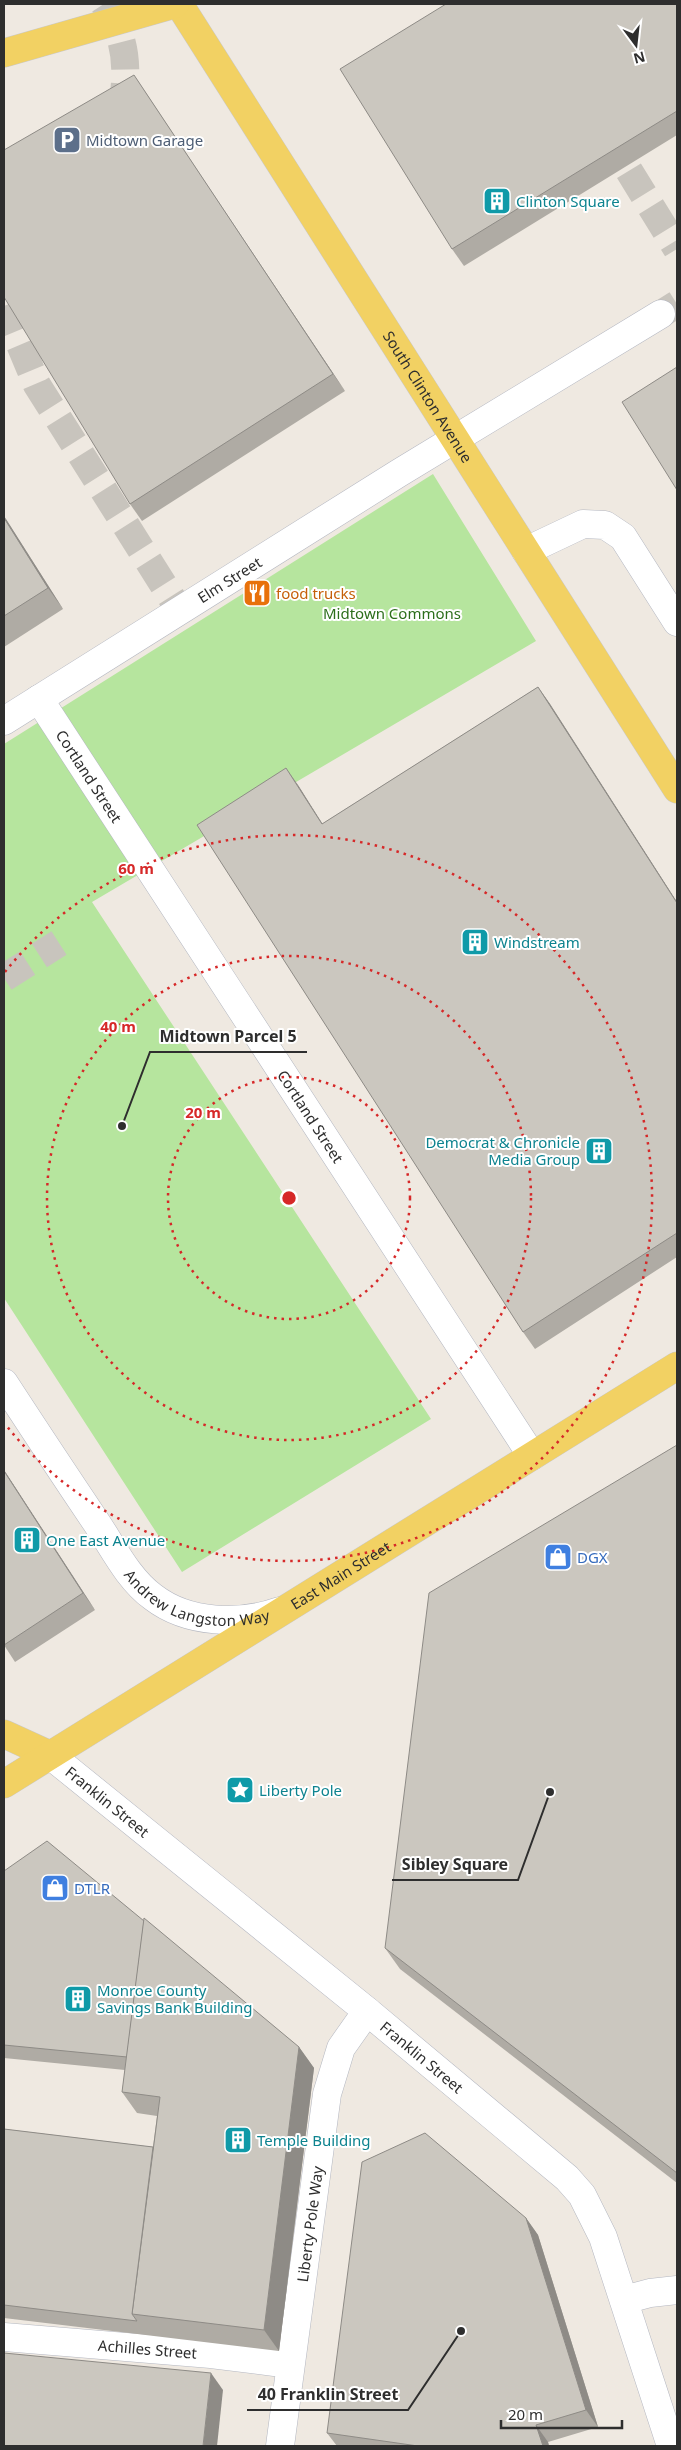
<svg xmlns="http://www.w3.org/2000/svg" width="681" height="2450" font-family="'Noto Sans',sans-serif">
<rect width="100%" height="100%" fill="#efe9e1"/>
<!-- green -->
<path fill="#b6e59e" d="M433,474L536,641L92,902L431,1419L182,1572L4,1298V744Z"/>
<g fill="none" stroke-linecap="round" stroke-linejoin="round">
<!-- minor-tunnel -->
<g stroke="#c8c4bd" stroke-width="28" stroke-dasharray="28 14" stroke-linecap="butt">
<path d="M104,4C126,38 128,63 123,103L111,111"/>
<path d="M607,135L677,249"/>
<path d="M4,306L37,385L180,611"/>
<path d="M661,314L677,304"/>
<path d="M4,978L59,943"/>
</g>
<defs>
<g id="minor">
<path d="M526,551L583,524L605,525L623,537L677,622"/>
<path id="s1" d="M39,699L532,1456"/>
<path id="s2" d="M4,721L399,473L661,314"/>
<path id="s3" d="M4,1383C34,1429 65,1476 96,1522C113,1547 128,1579 153,1597C188,1624 240,1625 280,1611"/>
<path id="s4" d="M50,1755L367,2011L567,2178L582,2195L603,2237L671,2446"/>
<path d="M624,2300L650,2293L677,2290"/>
<path id="s5" d="M4,2337L211,2354L290,2364"/>
<path id="s6" d="M280,2446L327,2094L341,2048L367,2011"/>
</g>
<g id="major">
<path id="s7" d="M179,4L677,789"/>
<path d="M4,53L175,4"/>
<path d="M4,1734L50,1755"/>
<path id="s8" d="M4,1784L677,1366"/>
</g>
</defs>
<!-- minor casing -->
<use href="#minor" stroke="#b4b7c1" stroke-width="29"/>
<!-- major casing -->
<use href="#major" stroke="#c9c9c9" stroke-width="29"/>
<!-- minor -->
<use href="#minor" stroke="#fff" stroke-width="28"/>
<!-- major -->
<use href="#major" stroke="#f2d163" stroke-width="28"/>
</g>
<!-- wall -->
<g fill="#afaba4">
<path d="M677,4V135L464,266L452,249Z"/>
<path d="M145,92L345,391L142,521L130,504Z"/>
<path d="M4,516L63,609L4,647Z"/>
<path d="M538,687L550,704L677,902V1257L535,1349L523,1332L298,785L322,824Z"/>
<path d="M677,1445V2183L400,1969L385,1948Z"/>
<path d="M4,1470L95,1610L15,1662L4,1645Z"/>
<path d="M4,1871L299,2047L314,2068L279,2351L4,2318V2129L153,2147L157,2116L137,2113L122,2092L125,2070L4,2058Z"/>
<path d="M526,2218L538,2235L598,2427L548,2442L549,2446H337L327,2433Z"/>
</g>
<!-- shaded-wall -->
<g fill="#8e8b86">
<path d="M134,75L145,92L345,391L333,374Z"/>
<path d="M4,516L63,609L48,588L4,518Z"/>
<path d="M538,687L550,704L677,902V903Z"/>
<path d="M286,768L298,785L334,842L322,824Z"/>
<path d="M4,1470L95,1610L83,1593L4,1471Z"/>
<path d="M299,2047L314,2068L279,2351L264,2330Z"/>
<path d="M526,2218L538,2235L598,2427L586,2410Z"/>
<path d="M211,2373L223,2390L217,2446H203Z"/>
<path d="M536,2425L548,2442L549,2446H543Z"/>
</g>
<!-- building -->
<g fill="#cbc7bf" stroke="#8e8b86">
<path d="M446,4H677V111L452,249L340,69Z"/>
<path d="M134,75L333,374L130,504L4,297V150Z"/>
<path d="M677,367V490L622,402Z"/>
<path d="M4,518L48,588L4,616Z"/>
<path d="M538,687L677,903V1233L523,1332L197,825L286,768L322,824Z"/>
<path d="M677,1445V2173L385,1948L429,1593Z"/>
<path d="M4,1471L83,1593L4,1645Z"/>
<path d="M47,1841L144,1921L127,2057L4,2045V1871Z"/>
<path d="M144,1918L299,2047L264,2330L132,2314L160,2097L122,2092Z"/>
<path d="M4,2129L153,2147L132,2314L137,2321L4,2305Z"/>
<path d="M425,2133L526,2218L586,2410L536,2425L543,2446H418L327,2433L362,2162Z"/>
<path d="M4,2353L211,2373L203,2446H4Z"/>
</g>
<!-- distance rings -->
<g fill="none" stroke="#d62828" stroke-width="2.5" stroke-dasharray="2.5 5">
<circle cx="289" cy="1198" r="121"/>
<circle cx="289" cy="1198" r="242"/>
<path d="M5 972A363 363 0 1 1 5 1424"/>
</g>
<!-- icons -->
<defs>
<symbol id="parking-square" viewBox="-11 -11 22 22"><rect x="-9" y="-9" width="18" height="18" rx="4" fill="#5c6f8a" stroke="#fff"/><path d="M-3.5-5.5H1a3.5 3.5 0 0 1 0 7H-1V5.5H-3.5ZM-1-3.4V-.6H.8a1.4 1.4 0 0 0 0-2.8Z" fill="#fff"/></symbol>
<symbol id="building-square" viewBox="-11 -11 22 22"><rect x="-9" y="-9" width="18" height="18" rx="4" fill="#0f9aa8" stroke="#fff"/><path d="M-4-6H4V6H1V3H-1V6H-4ZM-2.5-4.3h1.7v1.8h-1.7ZM.8-4.3h1.7v1.8H.8ZM-2.5-1h1.7V.8h-1.7ZM.8-1h1.7V.8H.8Z" fill="#fff"/></symbol>
<symbol id="restaurant-square" viewBox="-11 -11 22 22"><rect x="-9" y="-9" width="18" height="18" rx="4" fill="#e8710a" stroke="#fff"/><path d="M-5-6h1v4h1v-4h1v4h1v-4h1v5L-1.5 .5V6h-2V.5L-5-1ZM5-6V6H3V1.5H1.5Q1.5-4 5-6Z" fill="#fff"/></symbol>
<symbol id="shop-square" viewBox="-11 -11 22 22"><rect x="-9" y="-9" width="18" height="18" rx="4" fill="#3f7fe0" stroke="#fff"/><path d="M-5-2.5h2.3a2.7 3.5 0 0 1 5.4 0H5L5.5 6h-11ZM-1.5-2.5h3a1.5 2.3 0 0 0-3 0Z" fill="#fff"/></symbol>
<symbol id="sight-square" viewBox="-11 -11 22 22"><rect x="-9" y="-9" width="18" height="18" rx="4" fill="#0f9aa8" stroke="#fff"/><path d="M0-6L1.8-2.2L6-1.7L2.9 1.2L3.7 5.4L0 3.3L-3.7 5.4L-2.9 1.2L-6-1.7L-1.8-2.2Z" fill="#fff"/></symbol>
</defs>
<g fill-rule="evenodd">
<use href="#parking-square" x="51" y="124" width="32" height="32"/>
<use href="#building-square" x="481" y="185" width="32" height="32"/>
<use href="#restaurant-square" x="241" y="577" width="32" height="32"/>
<use href="#building-square" x="459" y="926" width="32" height="32"/>
<use href="#building-square" x="583" y="1135" width="32" height="32"/>
<use href="#building-square" x="11" y="1524" width="32" height="32"/>
<use href="#shop-square" x="542" y="1541" width="32" height="32"/>
<use href="#sight-square" x="224" y="1774" width="32" height="32"/>
<use href="#shop-square" x="39" y="1872" width="32" height="32"/>
<use href="#building-square" x="62" y="1983" width="32" height="32"/>
<use href="#building-square" x="222" y="2124" width="32" height="32"/>
</g>
<g text-anchor="middle" dominant-baseline="central" stroke-width="4" stroke-linejoin="round" paint-order="stroke">
<!-- service labels -->
<g font-size="15" fill="#4e5e75" stroke="#fff" text-anchor="start">
<text x="86" y="140">Midtown Garage</text>
</g>
<!-- culture labels -->
<g font-size="15" fill="#0d838f" stroke="#fff" text-anchor="start">
<text x="516" y="201">Clinton Square</text>
<text x="494" y="942">Windstream</text>
<text x="580" y="1142" text-anchor="end">Democrat &amp; Chronicle<tspan x="580" dy="17">Media Group</tspan></text>
<text x="46" y="1540">One East Avenue</text>
<text x="259" y="1790">Liberty Pole</text>
<text x="97" y="1990">Monroe County<tspan x="97" dy="17">Savings Bank Building</tspan></text>
<text x="257" y="2140">Temple Building</text>
</g>
<!-- street labels -->
<g font-size="15" fill="#2e2e2e" stroke="#fff">
<text stroke="none"><textPath href="#s7" startOffset="465">South Clinton Avenue</textPath></text>
<text stroke="none"><textPath href="#s2" startOffset="266">Elm Street</textPath></text>
<text stroke="none"><textPath href="#s1" startOffset="92">Cortland Street</textPath></text>
<text stroke="none"><textPath href="#s1" startOffset="498">Cortland Street</textPath></text>
<text stroke="none"><textPath href="#s8" startOffset="396">East Main Street</textPath></text>
<text stroke="none"><textPath href="#s3" startOffset="304">Andrew Langston Way</textPath></text>
<text stroke="none"><textPath href="#s4" startOffset="74">Franklin Street</textPath></text>
<text stroke="none"><textPath href="#s4" startOffset="479">Franklin Street</textPath></text>
<text stroke="none"><textPath href="#s6" startOffset="224">Liberty Pole Way</textPath></text>
<text stroke="none"><textPath href="#s5" startOffset="144">Achilles Street</textPath></text>
</g>
<!-- food labels -->
<g font-size="15" fill="#c56008" stroke="#fff" text-anchor="start">
<text x="276" y="593">food trucks</text>
</g>
<!-- park labels -->
<g font-size="15" fill="#2c6e1b" stroke="#fff">
<text x="392" y="613">Midtown Commons</text>
</g>
<!-- shop labels -->
<g font-size="15" fill="#366cbe" stroke="#fff" text-anchor="start">
<text x="577" y="1557">DGX</text>
<text x="74" y="1888">DTLR</text>
</g>
</g>
<circle cx="289" cy="1198" r="8" fill="#d62828" stroke="#fff" stroke-width="2.5"/>
<g font-size="15" text-anchor="middle" font-weight="bold" fill="#d62828" stroke="#fff" stroke-width="4" stroke-linejoin="round" paint-order="stroke">
<text x="136" y="874">60 m</text>
<text x="118" y="1032">40 m</text>
<text x="203" y="1118">20 m</text>
</g>
<!-- callouts -->
<path fill="none" stroke="#2e2e2e" stroke-width="2" d="M122 1126L150 1052H307M550 1792L518 1880H392M461 2331L408 2410H247"/>
<g fill="#2e2e2e" stroke="#fff" stroke-width="2">
<circle cx="122" cy="1126" r="5"/>
<circle cx="550" cy="1792" r="5"/>
<circle cx="461" cy="2331" r="5"/>
</g>
<g font-size="16" text-anchor="middle" font-weight="bold" fill="#2e2e2e" stroke="#fff" stroke-width="4" stroke-linejoin="round" paint-order="stroke">
<text x="228" y="1042">Midtown Parcel 5</text>
<text x="455" y="1870">Sibley Square</text>
<text x="328" y="2400">40 Franklin Street</text>
</g>
<!-- border -->
<rect width="681" height="2450" fill="none" stroke="#2e2e2e" stroke-width="10"/>
<!-- north arrow -->
<g transform="translate(636 45) rotate(165)" stroke="#ffffff" stroke-width="4" paint-order="stroke">
<path d="M0-4L9 19L0 12L-9 19Z" fill="#2e2e2e"/>
<text y="-8" font-size="14" font-weight="bold" text-anchor="middle" fill="#2e2e2e">N</text>
</g>
<!-- scale -->
<path d="M501 2420v8h121v-8" fill="none" stroke="#2e2e2e" stroke-width="2.5"/>
<text x="508" y="2420" font-size="15" fill="#2e2e2e" stroke="#ffffff" stroke-width="4" paint-order="stroke">20 m</text>
</svg>
